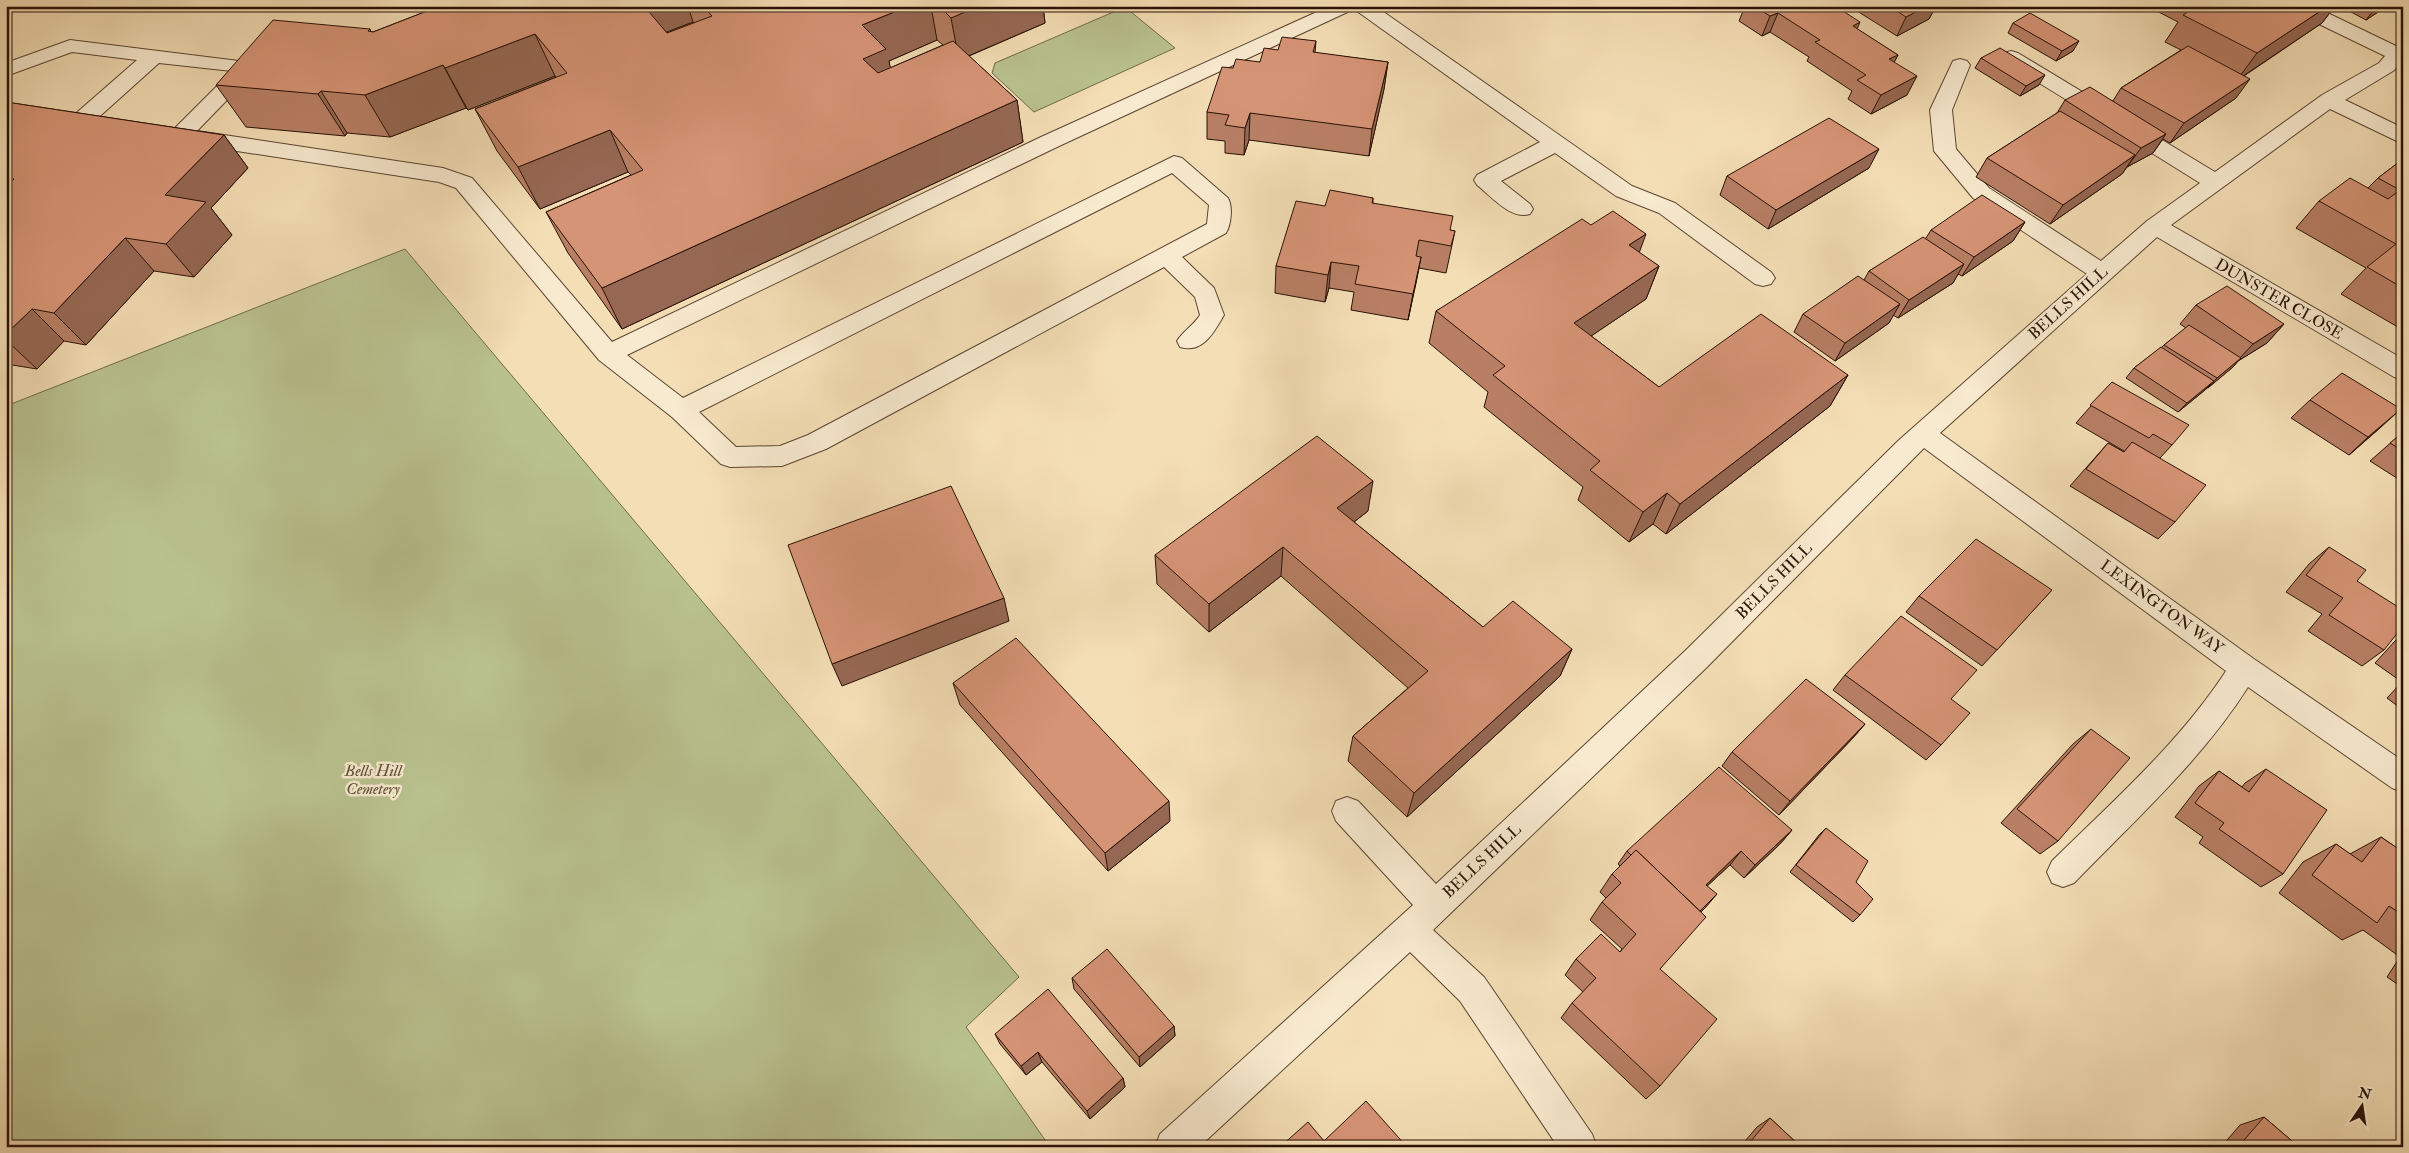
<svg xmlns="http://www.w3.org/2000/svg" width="2409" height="1153" font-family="'IM FELL Double Pica',serif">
<rect width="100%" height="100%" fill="#f4deb5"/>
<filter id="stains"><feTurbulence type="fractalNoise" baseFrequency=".004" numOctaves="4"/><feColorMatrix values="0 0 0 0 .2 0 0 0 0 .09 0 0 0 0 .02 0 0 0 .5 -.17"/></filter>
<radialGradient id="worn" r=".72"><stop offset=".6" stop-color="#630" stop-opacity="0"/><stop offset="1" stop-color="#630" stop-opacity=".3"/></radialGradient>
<!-- green -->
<g fill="#b9c28f" stroke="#706a4a">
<path d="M1125,7L1175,48L1034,112L992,73L995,63Z"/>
<path d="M405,249L1019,977L966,1027L1050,1147H6V406Z"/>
</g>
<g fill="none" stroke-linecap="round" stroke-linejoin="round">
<defs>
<g id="minor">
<path d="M1330,6H1375L1632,186L1675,203L1771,272L1775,278L1771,284L1763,286L1755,284L1659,213L1616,196L1555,153L1501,181L1530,204L1533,209L1530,214C1511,220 1492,197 1477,185L1474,180L1477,175L1540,142L1354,9L1057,147L627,355L683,398L1174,156L1182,158L1228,198C1233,207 1231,225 1226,233L1182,257L1214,288L1224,315C1214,332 1203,354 1180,347L1177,341C1183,331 1194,325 1200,315L1195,297L1164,267L826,449L782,466L730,467L721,464L672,417L599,360L456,188L439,182L172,141L169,136L172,131L232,71L159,63L90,125L82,127L74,125L71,120L74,115L137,60L72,52L6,76V63L70,40L255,63L258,67L255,71L197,131L443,168L472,178L612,342L1041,137ZM1172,173L1209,205L1207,224L808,435L780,446L736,447L699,412Z"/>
<path d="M2287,6H2313L2396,46L2403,44V62L2393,71L2345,100L2403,128V144L2330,109L2171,225L2403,359V380L2394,377L2157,237L1940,433L2254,659L2403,761V792L2392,788L2248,687C2201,761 2135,820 2074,883L2063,887L2052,883L2047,872L2052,861C2113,801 2179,743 2226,671L1924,448L1705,669L1433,930L1484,977L1592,1134L1597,1147H1558L1460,1001L1410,952L1199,1147H1155L1160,1134L1413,905L1336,821L1332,811L1336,801L1347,797L1358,801L1436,884L1685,651L1899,440L2087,274L1973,198L1934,151L1930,110L1953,61L1960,59L1967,61L1970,65L1952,110L1956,149L1989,188L2101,261L2147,221L2200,183L2004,61L2001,57L2004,53L2011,51L2018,53L2215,172L2322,95L2379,63L2385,56L2290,10Z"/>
</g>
</defs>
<!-- minor casing -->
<use href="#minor" stroke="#5b4431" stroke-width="2"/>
<!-- minor -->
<use href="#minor" fill="#f8eacf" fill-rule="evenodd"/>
</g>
<!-- wall -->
<g fill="#b87f65" stroke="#281105" fill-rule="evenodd">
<path d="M440,6H1043L1045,23L969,56L1017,100L1023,142L622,329L568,253L546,212L631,175L628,172L540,209L497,151L475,109L556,77L555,76L468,110L466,108L390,137L347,133L345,136L246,127L216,85L370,29L371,32H373ZM693,22L694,23L667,33L666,32ZM937,40L943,45L890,68L889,61Z"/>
<path d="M1745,6H1835L1857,29L1898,55L1894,62L1907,95L1871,114L1848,99L1852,91L1807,61L1809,57L1770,32L1762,36L1739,21Z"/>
<path d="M1849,6H1936L1929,19L1897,36Z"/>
<path d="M2150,6H2335L2322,23L2244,76L2236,98L2170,143L2163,139L2153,153L2127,167L2122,174L2050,224L1976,177L1987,158L2057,113L2065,100L2113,101L2121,88L2181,50L2165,42L2178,22L2149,7Z"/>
<path d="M2340,6H2387L2366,20Z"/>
<path d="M2013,23L2073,51L2056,61L2008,33Z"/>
<path d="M1316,41L1315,53L1388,62L1384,89L1369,156L1249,140L1244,155L1225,153V141L1207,139V112L1233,68L1260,62L1278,50Z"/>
<path d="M1981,58L2039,85L2020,96L1975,68Z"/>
<path d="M6,102L224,135L248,168L211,208L232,235L194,277L154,271L86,345L64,341L37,369L6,364Z"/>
<path d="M2403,159V330L2341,294L2366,268L2296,228L2319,201L2368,188L2378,178Z"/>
<path d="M1869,168L1768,229L1720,195L1727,176Z"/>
<path d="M1373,198V204L1450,230L1455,231L1446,273L1419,268L1408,320L1351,310L1354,292L1329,288L1325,302L1275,293L1276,266L1325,206Z"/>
<path d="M2025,222L2013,241L1962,276L1958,274L1953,283L1898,318L1893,315L1889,323L1835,361L1794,332L1803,314L1864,280L1869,271L1926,238L1931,230Z"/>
<path d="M1591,225L1639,253L1659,266L1646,299L1591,336L1659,387L1848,375L1830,406L1666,534L1653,524L1629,542L1578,500L1583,487L1484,407L1488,392L1429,343L1436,311Z"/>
<path d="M2196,305L2284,324L2267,343L2238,361L2233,367L2178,412L2126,378L2134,368L2162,347L2164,345L2186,328L2180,324Z"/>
<path d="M2112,382L2172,445L2160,458L2175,522L2158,539L2070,486L2108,443L2124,452V451L2076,423Z"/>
<path d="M2310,400L2381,427L2349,455L2291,418Z"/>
<path d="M2403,432V482L2370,461Z"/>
<path d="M1368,511L1354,522L1483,627L1572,649L1560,676L1407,817L1348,761L1353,736L1408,688L1281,576L1209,632L1157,584L1155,555Z"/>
<path d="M2329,547L2357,581L2384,650L2362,666L2308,631L2322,614L2286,592L2309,564Z"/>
<path d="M2052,590L1982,666L1906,612L1919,596Z"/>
<path d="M2403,636V710L2387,698L2402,682L2375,663L2395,641Z"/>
<path d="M1845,675L1951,699L1941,745L1926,760L1833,690Z"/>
<path d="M953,683L1170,821L1108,871L960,705Z"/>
<path d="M1865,724L1852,739L1779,815L1722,766L1732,752Z"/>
<path d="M2091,729L2058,841L2040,854L2001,823L2073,744Z"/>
<path d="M2266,769L2283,874L2261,887L2199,843L2203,837L2175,817L2199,786L2219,771L2242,787L2245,783Z"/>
<path d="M1826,828L1856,882L1860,915L1853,922L1790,872L1819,835Z"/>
<path d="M1792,830L1780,844L1744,878L1730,865L1707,886L1706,907L1701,912L1660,969V1086L1646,1099L1561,1018L1572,1003L1583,992L1565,975L1576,959L1620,952L1622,949L1590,920L1602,902L1606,898L1600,892L1612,874L1620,866L1618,864L1627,851Z"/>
<path d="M2381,837L2403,852V988L2387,977L2400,957L2363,930L2342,940L2279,893L2303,862L2336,844L2350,854Z"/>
<path d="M1072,978L1174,1026L1175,1036L1140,1067L1074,989Z"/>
<path d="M995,1034L1123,1078L1125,1087L1090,1119L1042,1062L1026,1075L1000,1044Z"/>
<path d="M2264,1117L2299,1147H2221L2240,1125Z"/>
<path d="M1770,1118L1801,1147H1740L1757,1127Z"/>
</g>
<!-- shaded-wall -->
<g fill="#966853" stroke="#281105">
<path d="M638,6H688L693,22L651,38Z"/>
<path d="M909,6H931L937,40L889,61L895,91L863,59L862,25Z"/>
<path d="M979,6H1043L1045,23L959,60L951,18Z"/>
<path d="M1927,6H1936L1929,19L1897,36L1906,17Z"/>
<path d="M2328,6H2335L2322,23L2237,80L2257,53Z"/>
<path d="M2377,6H2387L2366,20Z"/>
<path d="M1778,13L1770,32L1762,36L1770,16Z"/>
<path d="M1860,22L1852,42L1853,26Z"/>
<path d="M535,34L555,76L468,110L445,68Z"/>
<path d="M2079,41L2073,51L2056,61L2062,51Z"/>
<path d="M1898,55L1888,74L1889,59Z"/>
<path d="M1388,62L1384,89L1369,156L1372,129Z"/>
<path d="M443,65L466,108L390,137L365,95Z"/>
<path d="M2045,75L2039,85L2020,96L2026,86Z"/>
<path d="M1917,76L1907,95L1871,114L1881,95Z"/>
<path d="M2250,79L2236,98L2170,143L2184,123Z"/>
<path d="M321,91L347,133L345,136L318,94Z"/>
<path d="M1017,100L1023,142L622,329L602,288Z"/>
<path d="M1250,113L1249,140L1244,155L1245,128Z"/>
<path d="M610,130L628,172L540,209L518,167Z"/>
<path d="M2166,134L2153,153L2127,167L2141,148Z"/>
<path d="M224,135L248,168L211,208L232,235L194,277L166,244L165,195Z"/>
<path d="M1879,149L1869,168L1768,229L1776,210Z"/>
<path d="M2135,155L2122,174L2050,224L2063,205Z"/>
<path d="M2025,222L2013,241L1962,276L1974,257Z"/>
<path d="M1646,234L1634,267L1629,245Z"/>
<path d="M125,238L154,271L86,345L54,313Z"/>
<path d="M1421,257L1416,283L1408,320L1413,294Z"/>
<path d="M1331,262L1329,288L1325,302L1328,275Z"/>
<path d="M1964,264L1953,283L1898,318L1909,300Z"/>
<path d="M1659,266L1646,299L1563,355L1574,323Z"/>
<path d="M1900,304L1889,323L1835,361L1845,343Z"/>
<path d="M32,309L64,341L37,369L6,340V334Z"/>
<path d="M2284,324L2267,343L2238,361L2233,367L2208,388L2217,378L2238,360L2253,344Z"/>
<path d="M1848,375L1830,406L1666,534L1680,504Z"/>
<path d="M2214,381L2205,390L2178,412L2187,403Z"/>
<path d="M2401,409L2381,427L2349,455L2368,437Z"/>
<path d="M1373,481L1368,511L1333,538L1337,508Z"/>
<path d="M1667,493L1653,524L1629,542L1643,512Z"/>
<path d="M1283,547L1281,576L1209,632V604Z"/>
<path d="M1004,598L1009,621L842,686L832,664Z"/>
<path d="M1572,649L1560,676L1407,817L1414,793Z"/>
<path d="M1865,724L1852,739L1779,815L1790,801Z"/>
<path d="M1169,801L1170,821L1108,871L1105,853Z"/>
<path d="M1792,830L1780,844L1744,878L1755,865Z"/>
<path d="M1741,851L1730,865L1695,897L1706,885Z"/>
<path d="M1717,894L1706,907L1685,928L1695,916Z"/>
<path d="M1174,1026L1175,1036L1140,1067L1139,1057Z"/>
<path d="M1038,1052L1042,1062L1026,1075L1021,1066Z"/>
<path d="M1123,1078L1125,1087L1090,1119L1087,1111Z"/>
</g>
<!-- building -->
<g fill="#d69476" stroke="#281105">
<path d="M440,6H644L667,33L712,16L703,6H909L862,25L886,49L863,59L878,73L953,41L1017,100L602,288L546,212L643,170L610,130L518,167L475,109L567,73L535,34L445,68L443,65L365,95L321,91L318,94L216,85L273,20L370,29L368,31L373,32Z"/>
<path d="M939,6H979L951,18Z"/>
<path d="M1754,6H1835L1860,22L1853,26L1898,55L1889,59L1917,76L1881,95L1857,80L1866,75L1815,42L1820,40L1778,13L1770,16Z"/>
<path d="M1889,6H1927L1906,17Z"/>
<path d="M2197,6H2328L2257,53L2183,15Z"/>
<path d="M2030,13L2079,41L2062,51L2013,23Z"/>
<path d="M1282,37L1316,41L1313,52L1388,62L1372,129L1250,113L1245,128L1225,125L1229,115L1207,112L1222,67L1233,68L1236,59L1260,62L1264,48L1278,50Z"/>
<path d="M2188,46L2250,79L2184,123L2121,88Z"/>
<path d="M2000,48L2045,75L2026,86L1981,58Z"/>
<path d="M2090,87L2166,134L2141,148L2065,100Z"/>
<path d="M6,102L224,135L165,195L206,202L166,244L125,238L54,313L32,309L6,334V187L14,179L6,178Z"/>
<path d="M2060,111L2135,155L2063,205L1987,158Z"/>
<path d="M1829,118L1879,149L1776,210L1727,176Z"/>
<path d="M2403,159V288L2367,267L2396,244L2319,201L2350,178L2388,199L2400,190L2378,178Z"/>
<path d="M1330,190L1373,198L1372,203L1453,216L1450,230L1455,231L1451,246L1419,240L1416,256L1421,257L1413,294L1355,284L1359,266L1331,262L1328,275L1276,266L1296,201L1325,206Z"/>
<path d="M1982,195L2025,222L1974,257L1931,230Z"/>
<path d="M1613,211L1646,234L1629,245L1659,266L1574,323L1659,387L1761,314L1848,375L1680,504L1667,493L1643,512L1590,470L1600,461L1493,375L1505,366L1436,311L1582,219L1591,225Z"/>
<path d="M1923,237L1964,264L1909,300L1869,271Z"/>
<path d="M1858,276L1900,304L1845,343L1803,314Z"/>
<path d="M2227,286L2284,324L2253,344L2196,305Z"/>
<path d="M2189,325L2241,358L2217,378L2164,345Z"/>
<path d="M2161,347L2214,381L2187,403L2134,368Z"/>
<path d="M2342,373L2401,409L2368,437L2310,400Z"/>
<path d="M2112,382L2189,425L2172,445L2153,434L2149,438L2090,405Z"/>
<path d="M2403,432V451L2390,443Z"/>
<path d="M1317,436L1373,481L1337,508L1483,627L1513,601L1572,649L1414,793L1353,736L1428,671L1283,547L1209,604L1155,555Z"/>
<path d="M2132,442L2206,485L2175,522L2086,469L2108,443L2124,452Z"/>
<path d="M951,486L1004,598L832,664L788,545Z"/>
<path d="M1976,539L2052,590L1997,650L1919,596Z"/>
<path d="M2329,547L2366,570L2357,581L2403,610V626L2384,650L2329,615L2343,598L2306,575Z"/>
<path d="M1901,616L1977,670L1951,699L1970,713L1941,745L1845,675Z"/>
<path d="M1016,638L1169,801L1105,853L953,683Z"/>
<path d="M2403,641V651L2398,647Z"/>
<path d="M1806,679L1865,724L1790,801L1732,752Z"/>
<path d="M2091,729L2130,758L2058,841L2017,809Z"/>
<path d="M1719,767L1792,830L1755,865L1741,851L1706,885L1717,894L1700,911L1636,850L1631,855L1627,851Z"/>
<path d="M2266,769L2327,810L2283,874L2219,829L2224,823L2195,803L2219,771L2249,792Z"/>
<path d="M1826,828L1868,861L1856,882L1873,899L1860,915L1796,865Z"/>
<path d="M2381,837L2403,852V915L2389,906L2377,923L2312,875L2336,844L2362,862Z"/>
<path d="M1636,850L1706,917L1660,969L1717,1019L1660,1086L1572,1003L1596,978L1576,959L1601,934L1620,952L1636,934L1602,902L1621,883L1612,874Z"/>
<path d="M1107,949L1174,1026L1139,1057L1072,978Z"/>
<path d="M1048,989L1123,1078L1087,1111L1038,1052L1021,1066L995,1034Z"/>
<path d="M1366,1101L1407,1147H1280L1308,1122L1324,1141Z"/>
<path d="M2264,1117L2299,1147H2238Z"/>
<path d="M1770,1118L1801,1147H1746Z"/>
</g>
<g text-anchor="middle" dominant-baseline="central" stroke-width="5" stroke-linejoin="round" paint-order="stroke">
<!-- street labels -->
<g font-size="16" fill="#281105" stroke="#f8eacf">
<text transform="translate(2279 299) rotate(30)">DUNSTER CLOSE</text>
<text transform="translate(2068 303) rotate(-42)">BELLS HILL</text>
<text transform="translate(1774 581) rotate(-45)">BELLS HILL</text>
<text transform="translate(2162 607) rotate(36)">LEXINGTON WAY</text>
<text transform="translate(1482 861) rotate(-43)">BELLS HILL</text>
</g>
<!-- park labels -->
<g font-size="16" font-style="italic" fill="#5b4f35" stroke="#f8eacf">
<text x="373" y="771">Bells Hill<tspan x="373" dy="18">Cemetery</tspan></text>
</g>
</g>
<!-- margin -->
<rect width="2409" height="1153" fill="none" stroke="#f4deb5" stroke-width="25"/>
<rect x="8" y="8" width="2394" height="1138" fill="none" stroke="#281105" stroke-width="2.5"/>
<rect x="12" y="12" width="2384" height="1128" fill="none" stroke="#281105"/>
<!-- north arrow -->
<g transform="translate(2362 1106) rotate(13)" stroke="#f8eacf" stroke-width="4" paint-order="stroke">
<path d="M0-4L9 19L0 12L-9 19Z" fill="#281105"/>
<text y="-8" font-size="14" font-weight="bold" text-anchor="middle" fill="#281105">N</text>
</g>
<rect width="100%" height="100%" filter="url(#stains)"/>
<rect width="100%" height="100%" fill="url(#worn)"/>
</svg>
